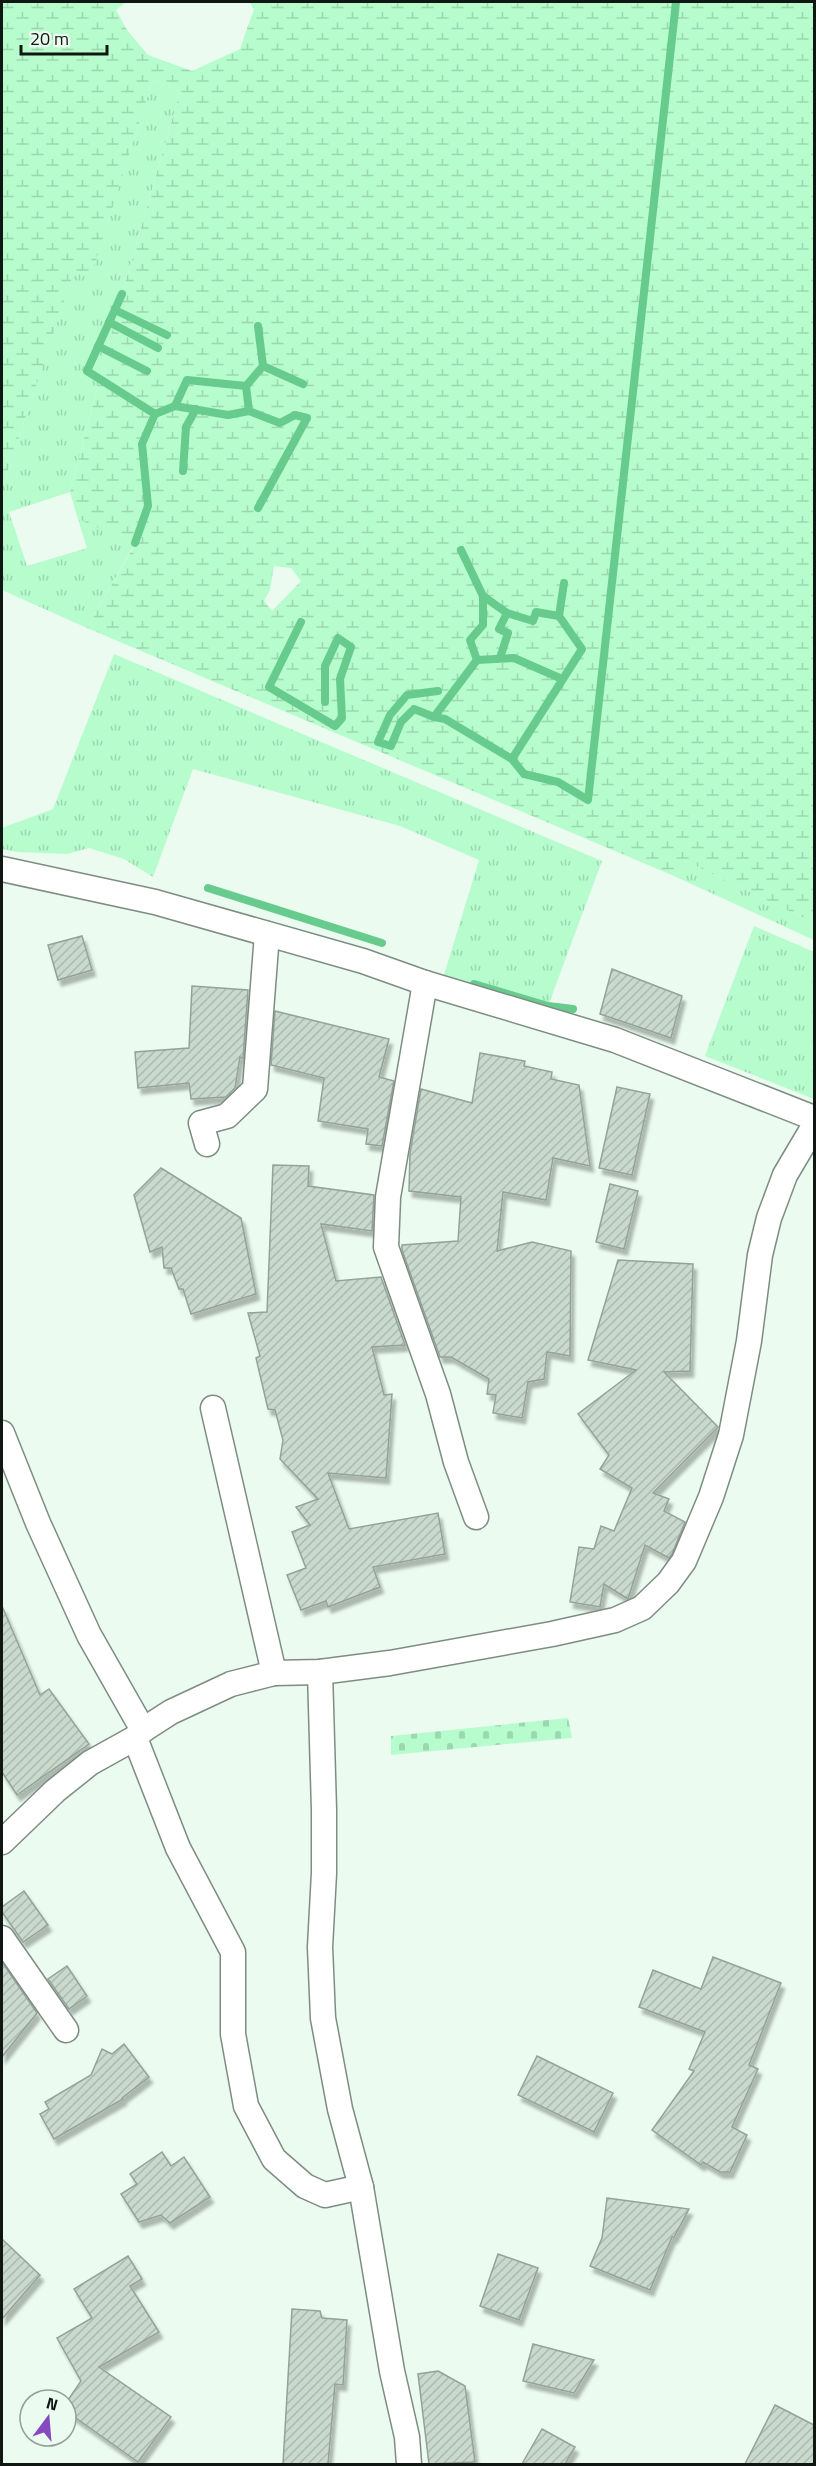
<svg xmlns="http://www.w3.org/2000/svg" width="816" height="2466" font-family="'Titillium Web',sans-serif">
<defs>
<pattern id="grass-tufts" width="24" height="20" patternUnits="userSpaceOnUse" patternTransform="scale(1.5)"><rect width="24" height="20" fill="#b6fccd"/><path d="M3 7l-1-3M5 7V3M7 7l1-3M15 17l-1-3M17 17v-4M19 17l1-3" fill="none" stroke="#9bd7af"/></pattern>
<pattern id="wetland-marsh" width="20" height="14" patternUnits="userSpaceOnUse" patternTransform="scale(1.5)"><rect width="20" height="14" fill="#b6fccd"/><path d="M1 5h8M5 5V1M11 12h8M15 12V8" fill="none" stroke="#9bd7af"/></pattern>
<pattern id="cemetery-stones" width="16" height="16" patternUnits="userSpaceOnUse" patternTransform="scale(1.5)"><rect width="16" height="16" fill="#b6fccd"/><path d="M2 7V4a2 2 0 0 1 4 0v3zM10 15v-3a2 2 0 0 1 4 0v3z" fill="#9bd7af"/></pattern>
<pattern id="building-hatch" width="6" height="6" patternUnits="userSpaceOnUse" patternTransform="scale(1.5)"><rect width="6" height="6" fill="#c9d9cd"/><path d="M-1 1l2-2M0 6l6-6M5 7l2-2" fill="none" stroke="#acbaaf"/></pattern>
<filter id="shadow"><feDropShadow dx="3.5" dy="6" stdDeviation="1.5" flood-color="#0004"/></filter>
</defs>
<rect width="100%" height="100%" fill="#ebfbef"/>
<!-- grass -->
<g fill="url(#grass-tufts)">
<path d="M153,79L180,92L122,294L70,492L9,512L27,566L87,548L78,519L135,543L87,628L2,590V488L74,271L90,278Z"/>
<path d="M114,654L602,861L548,1006L444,975L479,860L400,826L193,769L153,877L124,859L89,848L67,854L17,852L2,849V828L53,809Z"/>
<path d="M686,861L814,923V940L674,876Z"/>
<path d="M754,926L814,952V1099L705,1056Z"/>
</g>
<!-- wetland -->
<path fill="url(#wetland-marsh)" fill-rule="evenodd" d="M2,2H126L116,10L127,30L148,55L192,71L240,49L254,9L249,2H814V923L686,861L674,876L87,628L135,544L78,519L70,492L122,294L180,92L153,79L90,279L74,272L2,488ZM274,566L291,568L301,581L272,611L264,601L270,590Z"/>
<!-- cemetery -->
<path fill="url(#cemetery-stones)" d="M568,1718L572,1738L391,1755V1736Z"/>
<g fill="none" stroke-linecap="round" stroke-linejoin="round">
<!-- stream -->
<g stroke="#68cb8e" stroke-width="8">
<path d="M122,294L87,371L155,414"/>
<path d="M115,310L167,335"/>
<path d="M109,322L158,348"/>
<path d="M98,346L147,371"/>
<path d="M263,366L303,384"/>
<path d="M175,406L228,415L249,411L246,386"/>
<path d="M249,411L280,423L295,415L307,418L258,508"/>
<path d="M183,471L186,427L196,409"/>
<path d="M135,543L148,506L142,444L155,414L175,406L187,380L246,386L263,366L258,326"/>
<path d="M461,550L483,596V625L470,640L477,660"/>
<path d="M483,596L507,613L533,621L536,612L559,616"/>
<path d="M301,622L269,687L335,726L342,718L340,679L351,647L338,638L325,666V702"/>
<path d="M500,658L508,633L499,629L507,613"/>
<path d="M438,691L407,695L390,715L378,742L391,746L401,722L414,709L434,717L445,719L512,759L524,774L558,782L588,800L676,2"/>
<path d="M434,717L477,660L514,658L562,679"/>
<path d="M512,759L582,649L559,616L564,583"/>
<path d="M208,888L382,943"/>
<path d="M474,984L548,1006L573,1009"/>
</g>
</g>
<!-- building -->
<g fill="url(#building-hatch)" stroke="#94a398" stroke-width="1.5" filter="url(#shadow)">
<path d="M82,936L92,970L58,980L48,945Z"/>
<path d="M612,969L682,996L671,1038L600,1014Z"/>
<path d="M192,986L248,990L243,1058L240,1057L235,1088L226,1097L191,1099L189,1083L138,1088L135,1052L189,1048Z"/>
<path d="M275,1011L389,1039L379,1077L394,1081L382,1146L366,1144L368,1129L318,1121L324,1078L271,1065Z"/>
<path d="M480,1053L525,1061L524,1066L552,1072L551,1079L579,1085L590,1166L553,1158L546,1200L503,1192L497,1251L532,1242L571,1251L570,1356L547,1352L544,1379L528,1382L522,1418L493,1413L496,1395L487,1394L489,1379L451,1357H440L402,1250V1245L458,1241L461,1197L409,1191L410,1153L421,1089L472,1103Z"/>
<path d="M617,1087L650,1094L632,1175L599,1168Z"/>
<path d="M273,1165L309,1166L308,1186L374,1195L372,1231L321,1224L336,1281L381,1277L405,1345L372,1347L384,1395L392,1394L386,1478L328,1473L349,1529L438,1513L445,1554L373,1567L380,1587L328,1607L326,1601L301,1610L287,1575L306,1568L292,1532L310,1525L296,1507L318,1499L280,1459L283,1440L275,1410L268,1409L256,1358L260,1356L248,1313L267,1312Z"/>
<path d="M161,1168L241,1218L256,1294L191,1314L183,1289H179L171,1268H164L162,1247L150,1252L134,1195Z"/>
<path d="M610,1184L638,1191L624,1249L596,1242Z"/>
<path d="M618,1260L693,1264L690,1371L664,1372L718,1427L653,1493L669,1499L664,1511L685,1522L672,1554L669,1558L645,1545L628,1599L604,1584L600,1607L570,1602L579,1547L594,1549L601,1526L614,1531L632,1488L600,1469L609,1455L578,1414L636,1370L588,1360Z"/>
<path d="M2,1606L40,1695L49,1689L89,1744L17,1795L2,1772Z"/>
<path d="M24,1891L48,1925L23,1942L2,1912V1907Z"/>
<path d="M713,1957L781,1983L749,2065L758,2069L732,2127L747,2135L730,2172H720L703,2162L701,2165L652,2130L694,2071L689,2069L705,2032L639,2007L653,1970L701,1989Z"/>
<path d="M2,1962L37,2013L2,2057Z"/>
<path d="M67,1966L87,1996L69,2009L48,1979Z"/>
<path d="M124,2044L149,2077L122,2098L123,2099L54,2139L40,2114L49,2109L45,2102L91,2075L102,2049L112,2054Z"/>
<path d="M537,2056L613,2093L594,2132L518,2095Z"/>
<path d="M162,2152L171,2166L184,2157L210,2197L170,2223L161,2215L139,2222L121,2194L137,2184L130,2174Z"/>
<path d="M607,2198L689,2209L674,2237H672L650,2290L590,2266L602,2238Z"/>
<path d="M2,2239L40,2275L2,2319Z"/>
<path d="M498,2254L538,2268L519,2320L480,2306Z"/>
<path d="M128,2256L142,2279L130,2286L159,2332L99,2367L171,2417L138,2462L66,2411V2403L81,2381L57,2338L92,2318L74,2289Z"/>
<path d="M292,2309L320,2311L322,2318L347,2320L343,2385L335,2384L328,2464H283Z"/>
<path d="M533,2344L594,2360L574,2393L523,2381Z"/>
<path d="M438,2371L465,2386L475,2462L429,2464L418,2374Z"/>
<path d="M775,2405L814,2425V2464H745Z"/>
<path d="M542,2429L575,2447L565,2464H522Z"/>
</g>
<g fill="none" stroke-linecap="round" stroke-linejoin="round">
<defs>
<g id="minor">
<path d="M2,869L155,902L363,961L425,983L615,1040L814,1118"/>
<path d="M425,983L388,1197L386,1247L438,1394L456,1462L476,1517"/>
<path d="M207,1144L201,1123L227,1116L255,1089L267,934"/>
<path d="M213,1408L274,1673"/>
<path d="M2,1433L38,1523L89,1635L143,1730"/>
<path d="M320,1672L324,1810V1873L320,1947L323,2018L340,2109L361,2187L392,2371L407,2437L409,2464"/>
<path d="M135,1738L178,1848L233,1952V2034L246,2106L274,2159L305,2186L325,2195L361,2187"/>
<path d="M2,1842L55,1791L90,1763L135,1738L143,1730L171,1712L231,1684L274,1673L320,1672L390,1663L552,1634L615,1620L642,1608L668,1583L684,1561L711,1497L731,1435L749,1341L760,1255L769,1218L785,1175L814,1126"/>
<path d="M2,1938L66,2030"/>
</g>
</defs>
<!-- minor casing -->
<use href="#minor" stroke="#7e8d83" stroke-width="27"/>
<!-- minor -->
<use href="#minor" stroke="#fff" stroke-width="24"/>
</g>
<!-- border -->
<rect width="816" height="2466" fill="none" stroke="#101612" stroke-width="6"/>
<!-- north arrow -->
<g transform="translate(48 2418) rotate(16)"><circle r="28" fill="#ebfbef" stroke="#939f97" stroke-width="1.5"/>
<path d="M0-4.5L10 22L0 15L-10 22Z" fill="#864ac0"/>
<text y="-9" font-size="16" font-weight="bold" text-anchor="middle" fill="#101612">N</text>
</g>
<!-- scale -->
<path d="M21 45v9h86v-9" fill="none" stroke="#101612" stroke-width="3"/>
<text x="30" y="45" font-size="18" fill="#101612" stroke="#ebfbef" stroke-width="4.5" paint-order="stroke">20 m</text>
</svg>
